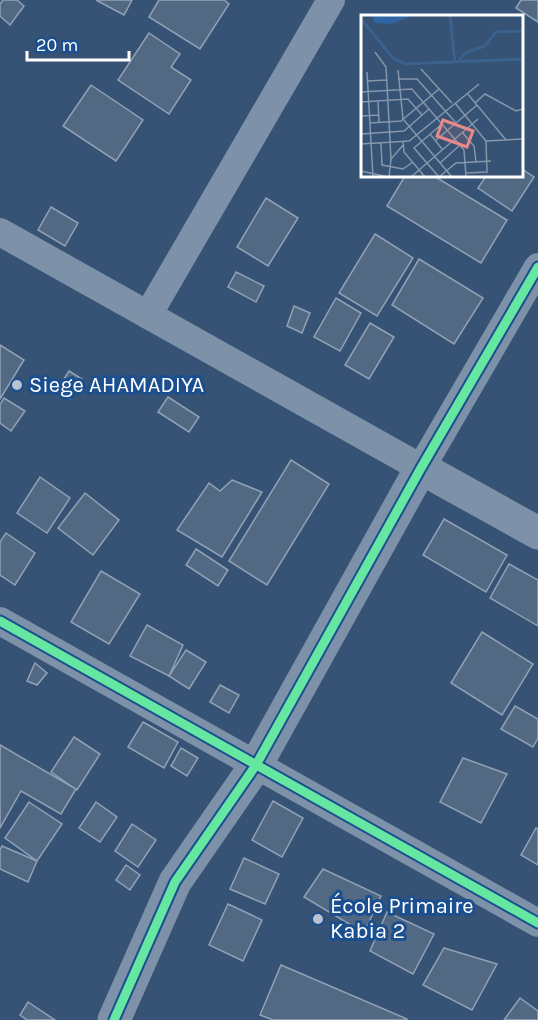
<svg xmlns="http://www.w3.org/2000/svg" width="538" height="1020" font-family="Karla,sans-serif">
<rect width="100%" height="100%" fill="#365274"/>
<!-- building -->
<g fill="#526984" stroke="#92a2b6" stroke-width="1.5">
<path d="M3,0H17L24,6L10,25L0,16V4Z"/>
<path d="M96,0H132L124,15Z"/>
<path d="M159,0H224L229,4L200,49L149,17Z"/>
<path d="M521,0H538V22L516,8Z"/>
<path d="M149,33L180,54L171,67L191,80L169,114L118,80Z"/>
<path d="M91,85L143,120L116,161L63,126Z"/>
<path d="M522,169L534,177L512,211L478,188L486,176H522Z"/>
<path d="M405,176H434L507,220L481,263L387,206Z"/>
<path d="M266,198L298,218L268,266L237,247Z"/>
<path d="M51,207L78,223L65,246L38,230Z"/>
<path d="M375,234L413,258L377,316L339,293Z"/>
<path d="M419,259L483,298L454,344L392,305Z"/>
<path d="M236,272L264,286L256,302L228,287Z"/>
<path d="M336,298L361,313L340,351L314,337Z"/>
<path d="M294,306L310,313L302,333L287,326Z"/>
<path d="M370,323L394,337L369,379L345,365Z"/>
<path d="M0,345L24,360L0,399Z"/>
<path d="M69,371L82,379L70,399L57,390Z"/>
<path d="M168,397L199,417L189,432L158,412Z"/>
<path d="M4,398L25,411L11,431L0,423V405Z"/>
<path d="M291,460L329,484L267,585L229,561Z"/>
<path d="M40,477L70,498L47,533L17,513Z"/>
<path d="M232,480L262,492L222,557L177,530L209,483L220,491Z"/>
<path d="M85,493L119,520L93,555L58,528Z"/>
<path d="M444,519L507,555L486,592L423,555Z"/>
<path d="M6,533L35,553L15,585L0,575V542Z"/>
<path d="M196,549L228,570L218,586L186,565Z"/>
<path d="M509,564L538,580V626L490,598Z"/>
<path d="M101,571L140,594L109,644L71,622Z"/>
<path d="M147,625L183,645L169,676L130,656Z"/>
<path d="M482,632L533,664L502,715L451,683Z"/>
<path d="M186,650L206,662L189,689L169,676Z"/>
<path d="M35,663L47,673L37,685L27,681Z"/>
<path d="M220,685L239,695L229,713L210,702Z"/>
<path d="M515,706L538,719V738L533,747L501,729Z"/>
<path d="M143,722L178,742L164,768L128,747Z"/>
<path d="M74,737L100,754L77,790L51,772Z"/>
<path d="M0,745L76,789L61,814L21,791L0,828Z"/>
<path d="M181,748L198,758L187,776L171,766Z"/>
<path d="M463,758L507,774L481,823L440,802Z"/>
<path d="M273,801L303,818L282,857L252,840Z"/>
<path d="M29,802L62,824L37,861L5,838Z"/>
<path d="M96,802L117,817L100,842L79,828Z"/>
<path d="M132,824L156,840L138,867L115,851Z"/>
<path d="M536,828L538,829V865L521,855Z"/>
<path d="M2,846L37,861L28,882L0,869V850Z"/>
<path d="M244,858L279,874L265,904L230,889Z"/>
<path d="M126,865L140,875L130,890L116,880Z"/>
<path d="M323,869L381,896L364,933L304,897Z"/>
<path d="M228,904L262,920L243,961L209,945Z"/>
<path d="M387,912L434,934L413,974L370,951Z"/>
<path d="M444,948L497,964L472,1010L423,985Z"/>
<path d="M281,965L407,1019V1020H273L260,1015Z"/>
<path d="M520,998L538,1011V1020H504Z"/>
<path d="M28,1002L55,1020H27L20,1015Z"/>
</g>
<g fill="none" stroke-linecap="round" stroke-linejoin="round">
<!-- minor -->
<g stroke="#7d92a8" stroke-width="28">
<path d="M0,232L421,468L538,267"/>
<path d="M148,315L331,0"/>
<path d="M0,621L538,923"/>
</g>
<!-- tertiary -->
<path stroke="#7d92a8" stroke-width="33" d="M114,1020L175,882L256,765L421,468L538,533"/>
<defs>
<g id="cycleway">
<path d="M0,621L538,923"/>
<path d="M114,1020L175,882L256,765L421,468L538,267"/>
</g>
</defs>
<!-- cycleway casing -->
<use href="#cycleway" stroke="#1b4f8f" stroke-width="13"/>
<!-- cycleway -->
<use href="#cycleway" stroke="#66e7a1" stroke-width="9"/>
</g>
<!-- markers -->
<g fill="#b9c2ce" stroke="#1b4f8f" stroke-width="2">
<circle cx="17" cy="385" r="6"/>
<circle cx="318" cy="919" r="6"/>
</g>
<g text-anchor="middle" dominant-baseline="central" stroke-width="6" stroke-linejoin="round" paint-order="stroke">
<!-- poi labels -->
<g font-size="22" fill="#fff" stroke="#1b4f8f" text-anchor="start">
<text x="29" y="385">Siege AHAMADIYA</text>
<text x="330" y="906">École Primaire<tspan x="330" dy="25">Kabia 2</tspan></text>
</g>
</g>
<!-- overview -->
<g transform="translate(361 15)">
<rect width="162" height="162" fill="#365274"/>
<path d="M53,0L30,9L14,8L10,0Z" fill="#2f66a5"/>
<path fill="none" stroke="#3b618d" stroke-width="3" d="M89,0L94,48M0,4L32,43L44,49L162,44M97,47L104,38L124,31L135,17L162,16"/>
<path fill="none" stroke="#8697ac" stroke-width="1.5" d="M14,37L25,52L30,144M60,54L91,88M37,55L42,104L91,162M6,57L12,162M37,64H56L95,108M7,66L25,65M0,77L51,74L103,135L105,162M106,78L145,125M17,86L18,107M0,87L47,84L61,100M94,88L125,126L126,157L105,158M114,88L124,79L155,96L162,94M0,101L18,100M9,108L40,106L78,74M101,117L113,131L115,147M0,119L43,116L68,94M69,119L81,134M42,126L43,137L64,162M74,126L116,90M125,126L162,124M20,128L21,150L42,154L52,147M0,129L48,126L118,69M79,148L99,130M0,156L27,162M28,162L30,144L43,129M50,162L117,104M78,162L53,133L81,109M78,162L95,148L130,146"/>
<path fill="#e88989" fill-opacity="0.15" stroke="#e88989" stroke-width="3" d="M82,105L112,116L106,132L76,121Z"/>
<rect width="162" height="162" fill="none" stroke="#fff" stroke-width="3"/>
</g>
<!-- scale -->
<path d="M27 51v9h102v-9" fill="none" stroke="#ffffff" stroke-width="3"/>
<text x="36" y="51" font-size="18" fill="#ffffff" stroke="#1b4f8f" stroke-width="4.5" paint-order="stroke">20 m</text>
</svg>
